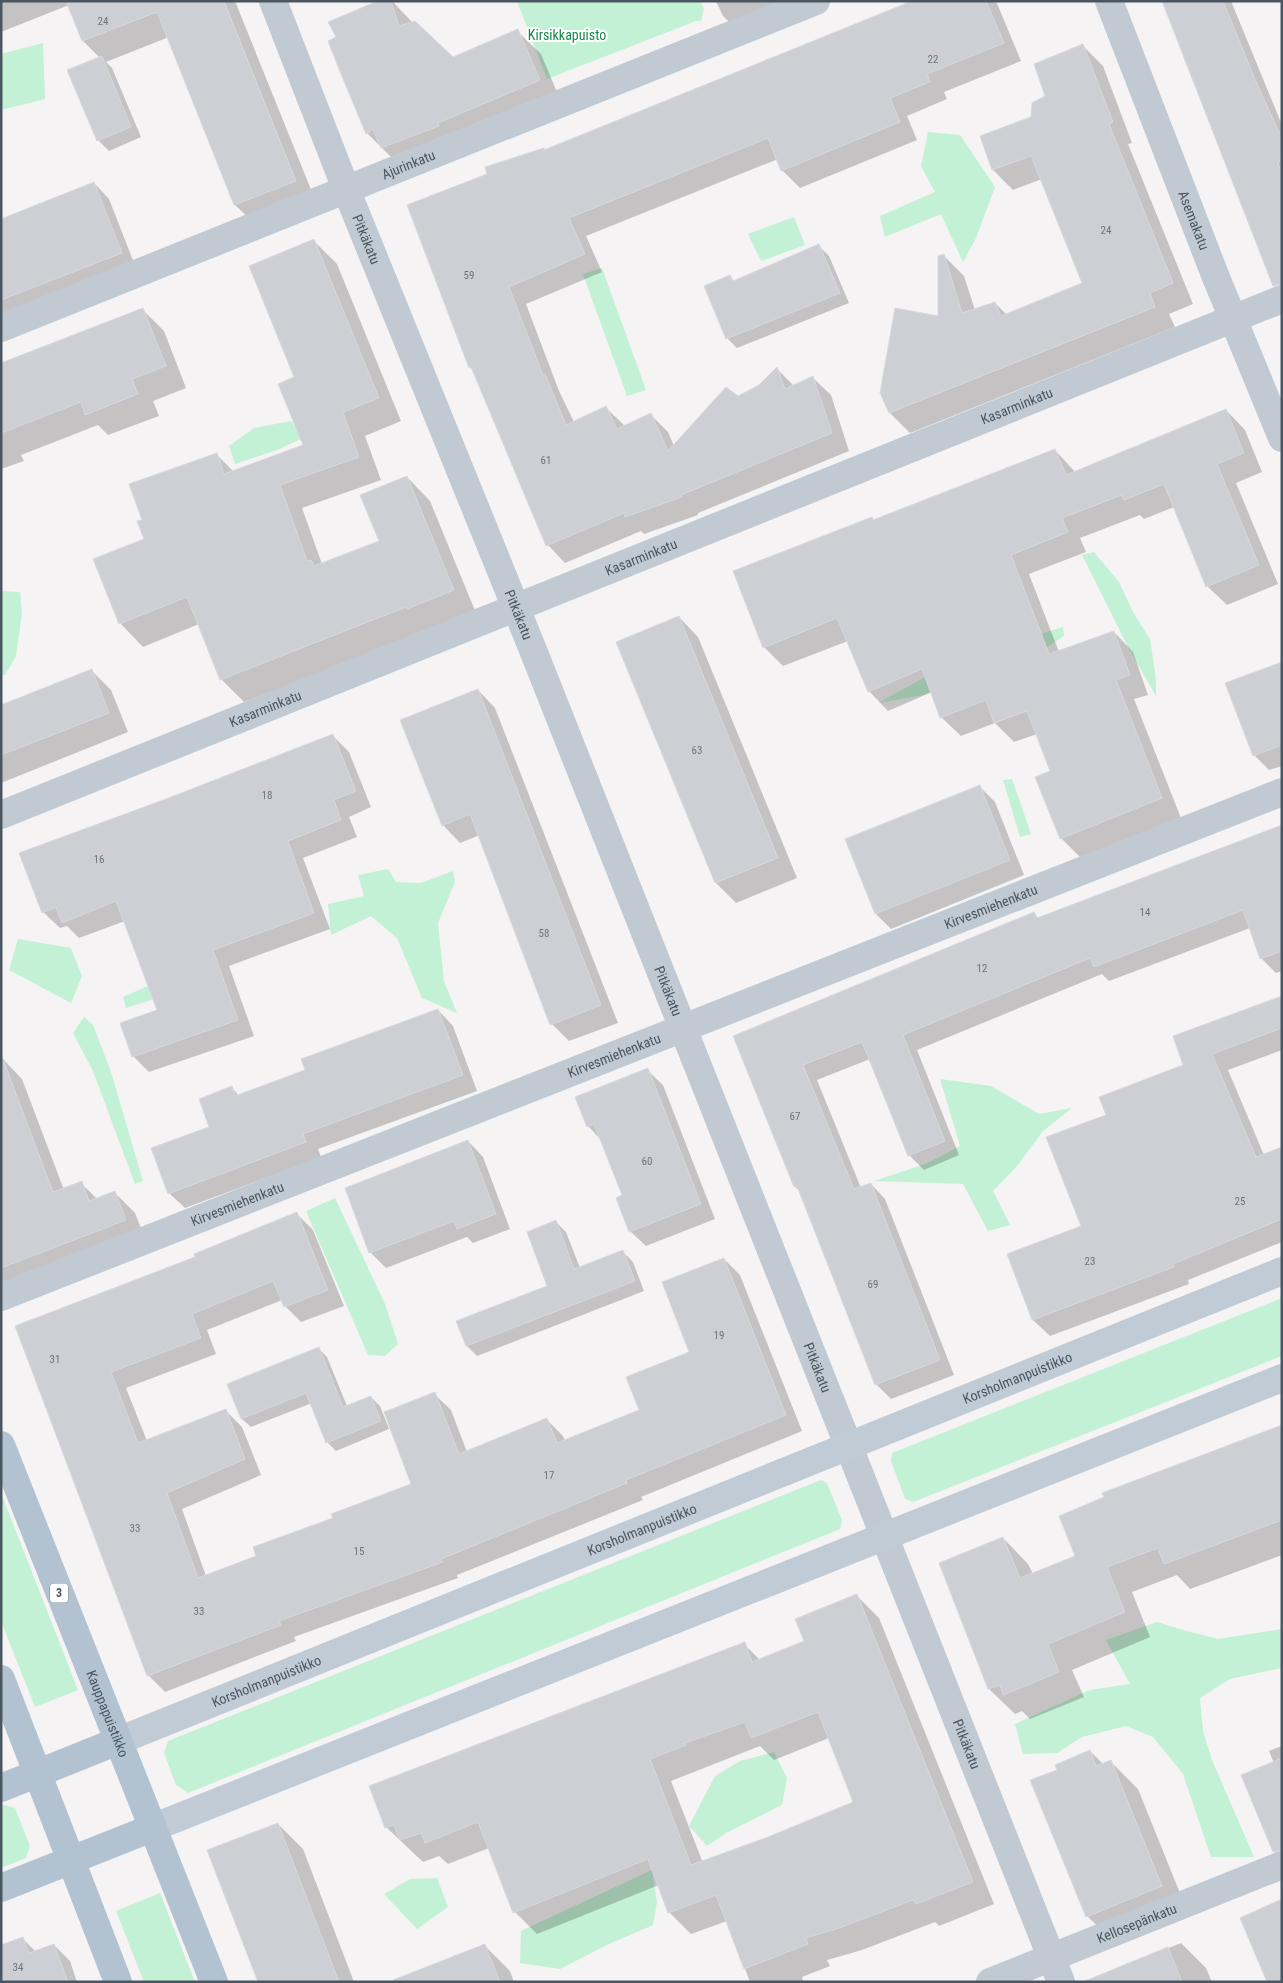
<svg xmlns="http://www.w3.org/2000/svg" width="1283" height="1983" font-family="'Roboto Condensed',sans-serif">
<rect width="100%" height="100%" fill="#f5f3f3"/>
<!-- green -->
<g fill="#c3f1d5">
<path d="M517,1H700L704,8L701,21H696L547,79Z"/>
<path d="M43,43L45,99L1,110V54Z"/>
<path d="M928,132L960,135L995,187L976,238L963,262L941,214L885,237L880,216L935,192L921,166Z"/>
<path d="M794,217L805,245L761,261L748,234Z"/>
<path d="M602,268L646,390L627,396L583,274Z"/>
<path d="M291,421L303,438L277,450L235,464L229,446L254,428Z"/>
<path d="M1094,552L1119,582L1133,612L1150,639L1156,679V696L1128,647L1082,555Z"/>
<path d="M1,591L20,592L22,613L16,656L5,675H1Z"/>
<path d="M1063,627L1064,636L1046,648L923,695L878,703L949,664Z"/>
<path d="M1012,779L1031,834L1020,837L1003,780Z"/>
<path d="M388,869L396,882L421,883L453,871L455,882L438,923L444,981L457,1013L422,998L397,938L371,916L331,935L328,904L364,896L358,875Z"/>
<path d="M18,939L71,948L82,976L71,1003L9,970Z"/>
<path d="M193,966L218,979L126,1008L123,997Z"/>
<path d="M84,1017L93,1025L111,1072L143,1181L135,1184L93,1071L73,1033Z"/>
<path d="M940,1079L991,1086L1039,1114L1072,1108L1043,1131L1017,1166L993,1191L1010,1225L988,1231L963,1184L874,1181L928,1163L960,1146Z"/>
<path d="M335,1198L385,1304L398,1344L385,1356L368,1355L306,1211Z"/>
<path d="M1282,1298V1356L913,1502L905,1499L891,1461L892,1453Z"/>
<path d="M821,1480L827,1483L842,1520L840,1529L188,1793L176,1785L164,1753L168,1741Z"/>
<path d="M1,1493L78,1690L35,1707L1,1621Z"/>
<path d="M1157,1622L1183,1630L1218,1639L1282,1629V1668L1230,1679L1200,1698L1203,1731L1212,1760L1254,1857H1211L1183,1774L1153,1737L1126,1726L1082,1737L1057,1753L1023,1754L1015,1724L1090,1690L1130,1684L1106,1640Z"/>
<path d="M774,1752L787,1778L782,1805L726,1833L707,1846L689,1826L715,1776L740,1761Z"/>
<path d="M4,1805L15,1808L30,1846L26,1858L1,1868V1806Z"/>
<path d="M652,1870L657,1902L653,1925L609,1944L560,1969L520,1963L521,1931Z"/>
<path d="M437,1878L448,1907L417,1929L384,1894L410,1879Z"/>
<path d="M160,1893L195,1982H144L116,1911Z"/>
</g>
<!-- shadow -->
<g fill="#0003" fill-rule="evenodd">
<path d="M1,1H235L316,202L257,226L235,205L169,37L106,62L112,68L141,137L109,151L98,140L100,58L83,41L69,5L1,32Z"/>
<path d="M381,1H392L413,23L453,58L517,31L541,54L562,104L405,171L367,133Z"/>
<path d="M716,1H807L738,31L723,16Z"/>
<path d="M916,1H996L1021,61L944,92L947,99L907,116L917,140L800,188L782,170L778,159L586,236L602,272L526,304L559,391L574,422L606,408L625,426L650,414L668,432L674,446L737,397L759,386L777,369L794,386L813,378L831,395L849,451L698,513V515L644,534L641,531L565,563L548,545L474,371L470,367L489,175L543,149L545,151Z"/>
<path d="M1163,1H1231L1282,125V201Z"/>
<path d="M1083,46L1103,66L1132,143L1128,144L1193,304L1169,314L1175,327L910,433L890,413L881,393L939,317L944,256L964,276L975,310L995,303L1007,315L1084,284L1042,179L1013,190L993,170L981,137L1033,118Z"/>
<path d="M94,183L109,199L136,268L8,318L1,312V220Z"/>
<path d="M314,241L337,264L401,421L365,436L381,480L302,508L322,564L381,542L407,477L430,501L476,613L244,702L221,679L199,624L143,647L120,623L146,540L143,520L216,454L234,472L304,446L296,378Z"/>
<path d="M819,246L829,256L849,303L737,348L727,338L730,277L735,282Z"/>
<path d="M142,309L164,331L186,388L153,401L159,416L108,435L98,425L21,455L24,461L1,469V368Z"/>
<path d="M1226,410L1245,430L1262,472L1236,483L1278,584L1227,605L1207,586L1174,507L1144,519L1140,515L1080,538L1086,552L1029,574L1059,652L1114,632L1133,652L1148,695L1134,699L1181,818L1080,857L1061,838L1052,772L1037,734L1014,742L995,723L961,736L941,717L932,692L888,711L869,691L848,641L783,666L764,647L872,519L874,521L1055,450L1076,473Z"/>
<path d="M679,617L698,637L797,878L736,903L716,883L617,643Z"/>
<path d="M1282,664V766L1269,770L1254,755Z"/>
<path d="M91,670L111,690L128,732L1,783V706Z"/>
<path d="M478,690L495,708L618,1023L569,1041L552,1024L480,835L460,843L443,825Z"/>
<path d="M333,736L349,752L371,807L349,817L357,837L303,858L330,929L229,966L254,1036L149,1072L133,1056L159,1011L125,921L79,938L67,926L60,928L43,912L166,800Z"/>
<path d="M979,786L995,802L1024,875L891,929L876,914Z"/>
<path d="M1282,826V971L1276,973L1261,958L1250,928L1109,981L1102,974L917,1050L959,1155L924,1170L909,1155L870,1059L817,1080L861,1188L871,1184L885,1199L954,1375L891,1399L876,1384L801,1192L795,1187L734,1036L1034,913L1039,919Z"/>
<path d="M1282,1001V1050L1228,1070L1264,1155L1282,1148V1242L1188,1280L1189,1284L1050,1336L1033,1320L1082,1227L1108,1115Z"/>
<path d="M438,1010L453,1026L477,1091L318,1149L321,1157L185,1208L169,1193L211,1127L232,1088L239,1096L307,1070Z"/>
<path d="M2,1058L22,1079L64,1190L81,1183L97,1199L114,1192L135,1213L146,1241L13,1292L1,1281Z"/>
<path d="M647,1070L663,1085L715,1219L646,1246L630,1231L624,1196L602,1141L588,1126Z"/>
<path d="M468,1141L483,1157L510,1229L473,1243L467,1237L386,1268L370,1252Z"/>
<path d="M297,1214L313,1230L344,1306L301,1322L285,1306L282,1300L207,1330L216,1354L126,1388L147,1441L226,1411L242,1427L261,1475L182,1509L206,1576L257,1557L334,1519L413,1485L434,1394L451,1410L467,1452L547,1420L563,1436L565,1441L641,1410L691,1352L724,1259L740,1275L802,1431L641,1497L643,1500L457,1575L458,1578L294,1637L296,1641L165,1692L149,1676L16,1327L196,1258Z"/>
<path d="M556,1222L566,1232L580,1268L623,1252L633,1262L644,1291L477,1356L467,1346L458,1322L549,1287Z"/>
<path d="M319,1349L327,1357L347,1406L371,1397L380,1406L389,1429L336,1451L327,1442L312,1403L251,1427L242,1419L229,1385Z"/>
<path d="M1282,1425V1555L1190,1589L1177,1575L1132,1592L1150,1637L1072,1670L1084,1697L1030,1719L1022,1711L1015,1714L989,1689L941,1563L1003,1538L1028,1564L1033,1574L1077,1556Z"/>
<path d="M857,1596L879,1618L994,1904L939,1926L935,1922L862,1950L827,1960L830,1966L802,1977L803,1982H750L727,1921L691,1934L669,1912L659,1885L537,1934L515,1912L489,1848L448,1864L439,1856L423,1862L386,1827L744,1644L760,1660L806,1642ZM829,1738L855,1803L768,1839L703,1863L671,1781L760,1746L774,1760Z"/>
<path d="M1282,1746V1852L1270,1840L1274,1763L1269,1751Z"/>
<path d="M1090,1751L1103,1764L1110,1761L1138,1789L1188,1913L1115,1943L1087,1916L1058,1770Z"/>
<path d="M278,1824L303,1849L354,1982H260Z"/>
<path d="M22,1938L36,1952L54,1945L70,1961L77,1982H1Z"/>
<path d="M1181,1943L1206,1968L1212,1982H1111L1107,1973Z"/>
<path d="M485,1946L510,1971L514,1982H391Z"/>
</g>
<!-- building -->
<g fill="#cdcfd5" stroke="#d7d9de" fill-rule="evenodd">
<path d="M66,1H224L296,181L234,205L157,12L82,41Z"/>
<path d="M378,1H391L399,26L415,21L453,57L518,29L540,80L438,123L439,126L381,148L373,129L366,134L339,69L328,41L336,37L328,22Z"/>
<path d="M912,1H986L1004,43L927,74L930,82L890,98L900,122L781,171L768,138L569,218L585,254L509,287L543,375L545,374L566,425L606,406L617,429L651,413L668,451L726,387L738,396L759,385L777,367L785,389L813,376L832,433L681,495L682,497L625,517L624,513L546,546L471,367L469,368L407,205L487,174L485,167L544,148V150Z"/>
<path d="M1162,1H1223L1257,84L1282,139V156L1278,164L1282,174V284L1273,286Z"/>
<path d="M1083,44L1113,122L1109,124L1173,283L1150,293L1155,307L889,413L880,393L895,308L938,316V256L944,254L962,313L995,302L1001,316L1082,283L1031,156L992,170L980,136L1031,117L1032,103L1045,96L1034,64Z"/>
<path d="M102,56L131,127L97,141L67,70Z"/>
<path d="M94,182L122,253L1,300V219Z"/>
<path d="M314,239L379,398L343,412L359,457L280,485L307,561L311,560L314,566L379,541L360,495L407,476L454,590L407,609L406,607L220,680L187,597L119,624L93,559L144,539L137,521L142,520L129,484L217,453L224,474L303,445L278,384L294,377L249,266Z"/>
<path d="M819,244L840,293L726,339L704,286L730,275L733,281Z"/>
<path d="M143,308L166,366L132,379L138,394L85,415L81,402L1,433V363Z"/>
<path d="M1226,409L1244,453L1217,464L1259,565L1206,587L1164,484L1124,500L1122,495L1062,518L1068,532L1011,555L1049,654L1114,631L1130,675L1116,680L1162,798L1060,839L1035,777L1050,771L1027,711L994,723L986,700L940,718L922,669L868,692L837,618L763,648L733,571L872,517L873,520L1055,449L1066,475Z"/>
<path d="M679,616L778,858L715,883L616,642Z"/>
<path d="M1282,662V745L1253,756L1225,683Z"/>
<path d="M92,669L109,713L1,755V705Z"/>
<path d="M478,689L601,1005L550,1025L470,814L442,826L400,720Z"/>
<path d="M333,734L356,791L334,800L341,820L288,841L314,913L213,950L238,1020L132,1057L120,1023L157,1010L116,901L62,923L56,907L42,913L19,853L166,799Z"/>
<path d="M980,785L1010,860L875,914L845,839Z"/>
<path d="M1282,825V951L1260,959L1243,910L1094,967L1090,958L903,1035L945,1141L908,1156L862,1042L803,1065L854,1189L871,1183L940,1360L875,1385L797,1186L794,1187L733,1036L1034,912L1037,918Z"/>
<path d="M1282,996V1028L1212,1054L1256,1157L1282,1147V1219L1173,1264L1174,1267L1032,1320L1007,1254L1081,1226L1046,1137L1106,1115L1099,1097L1183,1065L1173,1036Z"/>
<path d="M438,1009L463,1075L303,1134L306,1142L168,1194L151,1148L209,1127L199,1099L232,1086L235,1096L305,1070L301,1059Z"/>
<path d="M4,1062L53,1192L82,1181L89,1201L115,1191L126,1220L1,1268V1063Z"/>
<path d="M648,1068L701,1204L629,1232L616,1198L622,1195L594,1124L587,1127L575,1097Z"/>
<path d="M468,1140L496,1214L457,1229L454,1221L369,1253L345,1188Z"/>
<path d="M297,1212L328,1290L284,1307L273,1281L192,1314L201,1338L111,1372L138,1443L226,1409L245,1459L167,1493L198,1578L256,1556L253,1547L333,1518L331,1514L411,1484L384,1412L435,1392L459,1454L547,1418L557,1443L639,1410L626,1377L689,1352L662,1282L724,1258L786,1415L626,1480L627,1483L441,1559L443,1562L279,1621L281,1625L147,1676L15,1326L195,1257L194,1254Z"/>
<path d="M556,1220L574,1269L623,1250L635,1281L466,1346L456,1321L547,1286L527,1232Z"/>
<path d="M319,1347L343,1407L371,1396L381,1421L326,1443L306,1393L241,1419L227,1384Z"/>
<path d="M1282,1425V1520L1164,1564L1158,1548L1107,1567L1125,1612L1048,1644L1059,1672L1003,1695L1000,1685L988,1689L939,1563L1003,1537L1020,1578L1075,1556L1059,1516L1104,1497L1102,1493Z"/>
<path d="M857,1594L973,1882L916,1904L913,1900L839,1928L806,1938L808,1944L744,1969L716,1895L668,1913L648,1859L513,1913L478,1822L425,1843L421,1833L400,1840L394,1825L385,1828L369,1786L745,1642L752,1662L804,1641L795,1619ZM818,1712L853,1802L768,1837L691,1865L650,1759L686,1745L685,1743L745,1722L751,1738Z"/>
<path d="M1090,1750L1096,1766L1111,1760L1162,1886L1086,1917L1030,1780L1057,1770L1055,1765Z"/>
<path d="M1282,1758V1850L1273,1852L1241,1775Z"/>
<path d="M278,1823L339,1982H258L207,1850Z"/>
<path d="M1282,1899V1982H1267L1240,1918Z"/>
<path d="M23,1937L29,1953L54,1944L68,1982H1V1945Z"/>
<path d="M485,1944L500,1982H394L393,1980Z"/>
<path d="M1168,1947L1182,1982H1086L1085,1981Z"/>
</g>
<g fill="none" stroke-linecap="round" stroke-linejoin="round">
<!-- street -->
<g stroke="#c1cad2" stroke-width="28">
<path id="s1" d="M273,1L346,189L533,650L1061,1982"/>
<path id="s2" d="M1109,1L1215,275L1282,438"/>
<path id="s3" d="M1,328L816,1"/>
<path id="s4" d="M1,815L1282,299"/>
<path id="s5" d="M1,1297L1282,792"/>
<path id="s6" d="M990,1982L1282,1865"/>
</g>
<!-- secondary -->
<g stroke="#c1cbd6" stroke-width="28">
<path id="s7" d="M118,1741L1282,1271"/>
<path d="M152,1828L1282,1378"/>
</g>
<!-- primary -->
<g stroke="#b3c2d1" stroke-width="28">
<path id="s8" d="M1,1445L214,1982"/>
<path d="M1,1679L118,1982"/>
<path d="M1,1788L118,1741"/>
<path d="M1,1888L152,1828"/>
</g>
</g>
<g text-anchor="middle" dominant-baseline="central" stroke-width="4" stroke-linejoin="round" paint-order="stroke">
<!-- number labels -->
<g font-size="11" fill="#6b747e">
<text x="103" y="21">24</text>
<text x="933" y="59">22</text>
<text x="1106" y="230">24</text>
<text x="469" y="275">59</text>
<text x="546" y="460">61</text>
<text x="697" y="750">63</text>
<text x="267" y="795">18</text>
<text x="99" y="859">16</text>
<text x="1145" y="912">14</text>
<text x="544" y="933">58</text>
<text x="982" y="968">12</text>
<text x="795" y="1116">67</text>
<text x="647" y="1161">60</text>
<text x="1240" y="1201">25</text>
<text x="1090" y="1261">23</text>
<text x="873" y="1284">69</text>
<text x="719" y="1335">19</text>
<text x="55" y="1359">31</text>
<text x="549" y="1475">17</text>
<text x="135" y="1528">33</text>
<text x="359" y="1551">15</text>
<text x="199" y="1611">33</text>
<text x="18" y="1967">34</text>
</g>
<!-- shield labels -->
<rect fill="#fff" stroke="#808990" stroke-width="1" x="50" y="1583.5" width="18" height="19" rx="4"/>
<g font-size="12" font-weight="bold" fill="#4a5661">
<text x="59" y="1593">3</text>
</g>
<!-- park labels -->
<g font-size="14" fill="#17864f" stroke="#fff">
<text x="567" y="35">Kirsikkapuisto</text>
</g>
<!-- street labels -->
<g font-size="14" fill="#4a5661" stroke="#fff">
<text stroke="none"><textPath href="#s3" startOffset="439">Ajurinkatu</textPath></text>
<text stroke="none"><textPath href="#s2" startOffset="235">Asemakatu</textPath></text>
<text stroke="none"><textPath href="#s1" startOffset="256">Pitkäkatu</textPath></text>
<text stroke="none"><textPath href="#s4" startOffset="1095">Kasarminkatu</textPath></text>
<text stroke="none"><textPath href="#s4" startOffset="690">Kasarminkatu</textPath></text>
<text stroke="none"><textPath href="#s1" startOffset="661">Pitkäkatu</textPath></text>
<text stroke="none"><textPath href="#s4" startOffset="285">Kasarminkatu</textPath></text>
<text stroke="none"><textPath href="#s5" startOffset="1064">Kirvesmiehenkatu</textPath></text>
<text stroke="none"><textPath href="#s1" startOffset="1066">Pitkäkatu</textPath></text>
<text stroke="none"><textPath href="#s5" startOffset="659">Kirvesmiehenkatu</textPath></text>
<text stroke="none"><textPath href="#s5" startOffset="254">Kirvesmiehenkatu</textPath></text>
<text stroke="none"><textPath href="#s1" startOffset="1471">Pitkäkatu</textPath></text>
<text stroke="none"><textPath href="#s7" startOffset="970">Korsholmanpuistikko</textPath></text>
<text stroke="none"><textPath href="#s7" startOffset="565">Korsholmanpuistikko</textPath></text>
<text stroke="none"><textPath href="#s7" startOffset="160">Korsholmanpuistikko</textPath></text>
<text stroke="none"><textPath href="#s8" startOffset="289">Kauppapuistikko</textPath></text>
<text stroke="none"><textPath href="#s1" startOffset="1876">Pitkäkatu</textPath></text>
<text stroke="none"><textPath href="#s6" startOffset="158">Kellosepänkatu</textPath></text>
</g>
</g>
<!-- border -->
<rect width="1283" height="1983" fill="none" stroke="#4a5661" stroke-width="5"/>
</svg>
